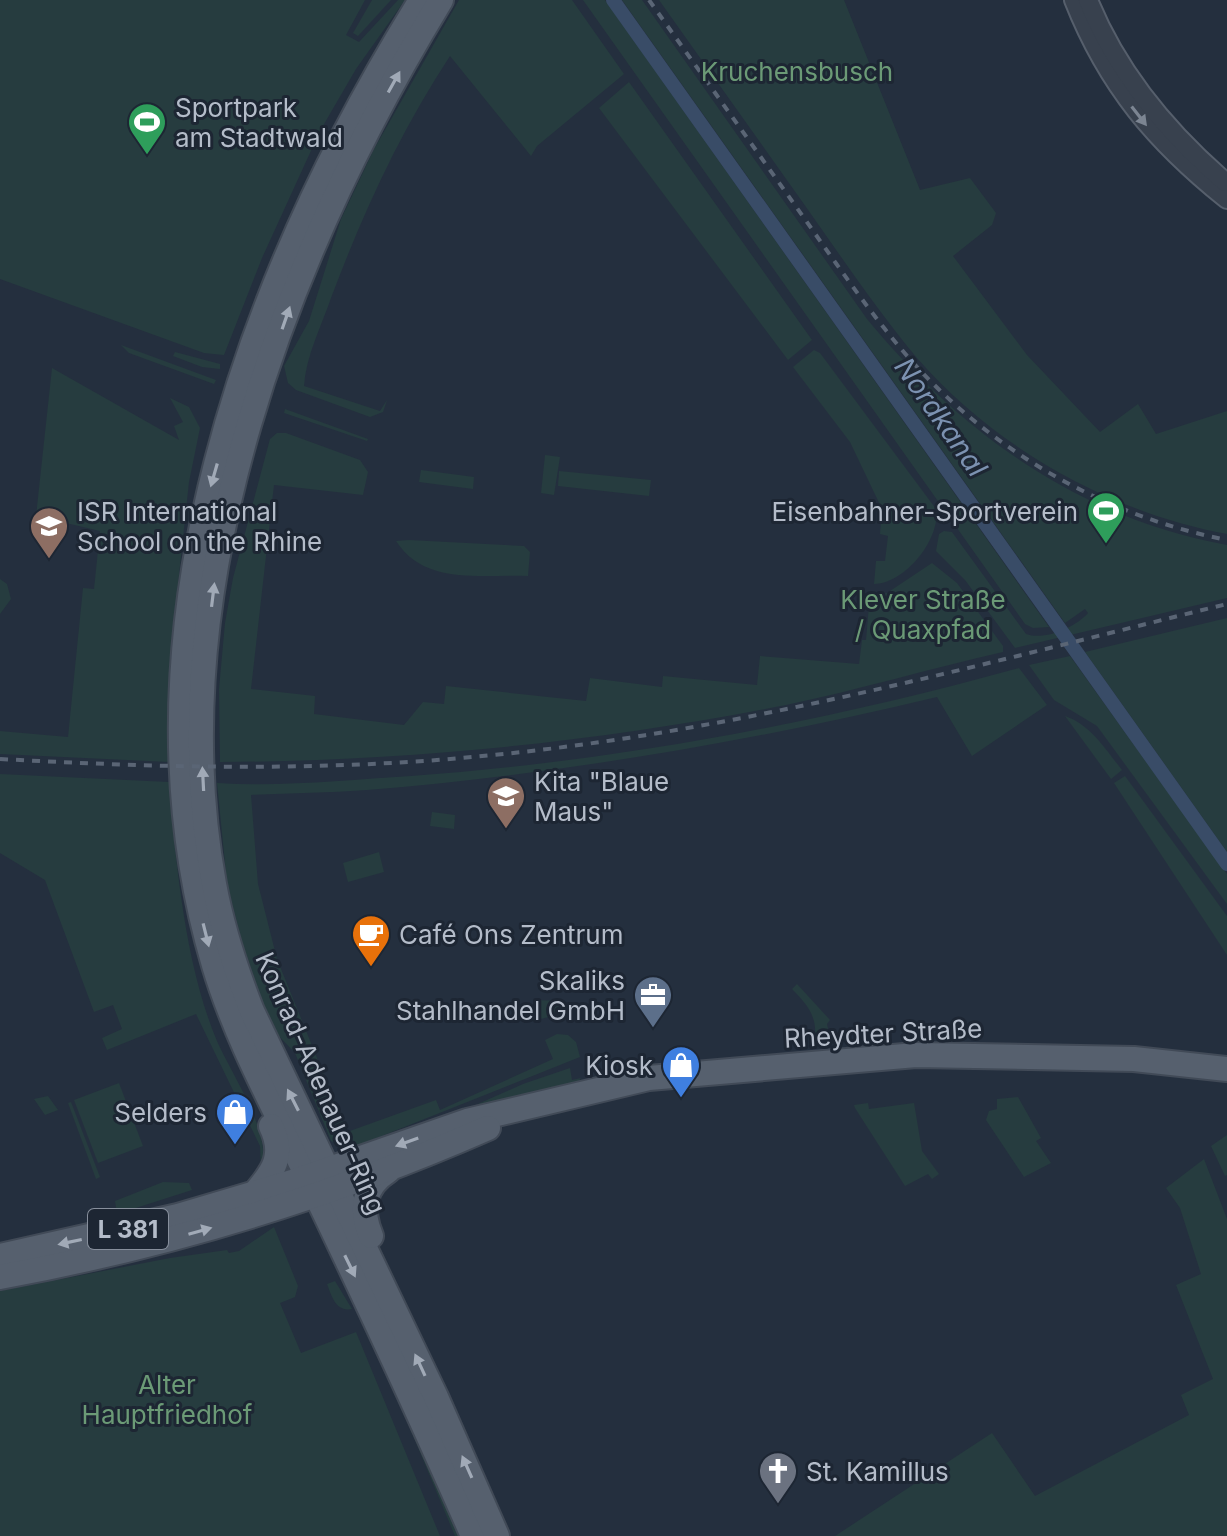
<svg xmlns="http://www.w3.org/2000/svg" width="1227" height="1536" font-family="Inter,sans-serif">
<rect width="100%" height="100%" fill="#242f3e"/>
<!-- green -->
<g fill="#263c3f">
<path d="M0,0H365L346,35L359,42L398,0H405L356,69L320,131L262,258L224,355L204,353L0,279Z"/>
<path d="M372,0H391L358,36L353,33Z"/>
<path d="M459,0H572L624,74L537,146L531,156L450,56C400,132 363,213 331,298C321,327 306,356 304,386L380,411L387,400L383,412L370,417L296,390L288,383L284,366L309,321L341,219L374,149Z"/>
<path d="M583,0H605L1049,627L1033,628L1025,624Z"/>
<path d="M622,0H642L867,319C961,433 1079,518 1227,545V598L1015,648L965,580L936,551L939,534L944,531L952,532L1026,634C1045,641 1076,627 1088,613L1085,609L1065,623Z"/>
<path d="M659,0H844L920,190L970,178L996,213L992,225L953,256L1027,355L1100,432L1138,404L1156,434L1227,411V534C1111,513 994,447 917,358C877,310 842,258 806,207C757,138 708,69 659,0Z"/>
<path d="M629,82L812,340L788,360L599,108Z"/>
<path d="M121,345L216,380L214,384L129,353Z"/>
<path d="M814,350L820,353L936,509C941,539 905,584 874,584L876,561H885L888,536L880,534L882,509L850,442L793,367Z"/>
<path d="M175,352L220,364V369L202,367L173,356Z"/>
<path d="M52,368L179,440L174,426L183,422L170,398L189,407L200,428L189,482L170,659L169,762L0,754V731L68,737L83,588L94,589L100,531L36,516Z"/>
<path d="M285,409L368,439L367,441L284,413Z"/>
<path d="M277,433H286L360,460L368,472L363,495L274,485L251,689L315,696L314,714L404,725L423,702L444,704L446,686L586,701L590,678L662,687L663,676L757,685L760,656L859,664L862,640H866L870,594L887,593L932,563L957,583L1003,646V652C932,668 858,690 786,705C598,742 411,761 220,762L219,689L225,623L233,578L270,439Z"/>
<path d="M545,455L560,457L554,495L541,493Z"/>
<path d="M421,470L474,477L473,489L419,482Z"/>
<path d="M559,471L651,480L649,496L558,486Z"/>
<path d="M409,540L524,546L530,552L528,576C481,574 425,586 396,541Z"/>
<path d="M0,579L7,584L11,599L0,614Z"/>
<path d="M1227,618V852L1085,652Z"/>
<path d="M1070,656L1227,874V904L1097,726L1054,700L1029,665Z"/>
<path d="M1019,668L1047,705L972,756L937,697C749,742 560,774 367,790C329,793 290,793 251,795L258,884L277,959L347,1132L436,1100L440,1110L553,1059L545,1040L557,1034L568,1035L576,1042L580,1057L349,1149L331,1141L295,1053L276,1033L266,1012L242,942L227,883L217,783C282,787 347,780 411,776C616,761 821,723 1019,668Z"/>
<path d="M1065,716C1091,725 1106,750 1122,770L1111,779Z"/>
<path d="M0,774L169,782C176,864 185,965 217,1041C232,1075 274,1136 261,1170L260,1146L196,1014L107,1050L102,1038L122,1029L113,1005L94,1012L45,880L0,853Z"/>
<path d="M1125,776L1227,916V955L1114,783Z"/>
<path d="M432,812L455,815L454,829L430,826Z"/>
<path d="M379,852L384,872L348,882L343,863Z"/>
<path d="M797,984L830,1020L827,1024L831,1043L808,1045L814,1041C819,1018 807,1004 792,989Z"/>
<path d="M534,1000L563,1001L560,1014L533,1021Z"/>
<path d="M570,1068L572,1080L581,1078L576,1085L444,1119L523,1084Z"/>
<path d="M119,1083L143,1146L98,1163L74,1100Z"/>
<path d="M48,1096L58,1110L45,1115L34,1099Z"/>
<path d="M1018,1097L1041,1138L1036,1141L1051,1163L1024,1177L986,1120L989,1111L997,1109V1099Z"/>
<path d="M71,1102L100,1177L96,1179L68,1103Z"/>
<path d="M868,1103L869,1109L914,1103L922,1151L939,1174L932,1179L928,1174L905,1186L855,1108L854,1105Z"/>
<path d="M1227,1135V1175L1225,1176L1211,1146Z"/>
<path d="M1204,1159L1227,1219V1536H835L992,1433L1035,1496L1189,1415L1181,1395L1213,1379L1176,1285L1201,1274L1180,1208L1166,1188Z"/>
<path d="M163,1182L189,1183L192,1190L117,1214L115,1201Z"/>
<path d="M274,1227L298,1286L295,1297L280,1303L301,1353L356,1332L440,1536H0V1291L170,1258L227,1250L229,1253L239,1251Z"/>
<path d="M335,1281L352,1309C336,1312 332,1297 327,1284Z"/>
<path d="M366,1323L465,1536H455Z"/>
</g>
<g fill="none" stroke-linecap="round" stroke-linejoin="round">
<!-- canal -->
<path stroke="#394c67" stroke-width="14" d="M613,0L1227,864"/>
<defs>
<g id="minor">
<path d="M1074,0C1108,86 1156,142 1227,199"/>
<path d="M1088,0C1117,72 1167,132 1225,182"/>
</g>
<g id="major">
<path d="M421,0C248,278 117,636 214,965C236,1039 274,1107 307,1176C364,1295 420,1415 473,1536"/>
<path d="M441,0C287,253 159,583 214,884C222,928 236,970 252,1011L436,1397L497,1536"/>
<path d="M254,1194C274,1171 285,1155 271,1126"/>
<path d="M371,1236C360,1210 363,1187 388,1171"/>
<path d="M0,1256L178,1216L292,1182L467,1121L649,1078L916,1055L1134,1059L1227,1069"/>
<path d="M0,1277C168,1246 331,1197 488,1128"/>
</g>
</defs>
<!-- minor casing -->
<use href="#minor" stroke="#565f6c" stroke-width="22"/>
<!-- major casing -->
<use href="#major" stroke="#414a57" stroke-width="28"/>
<!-- minor -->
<use href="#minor" stroke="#38414e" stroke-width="18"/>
<!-- major -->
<use href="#major" stroke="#56606e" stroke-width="24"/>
<!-- rail -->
<g stroke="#5a6575" stroke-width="4" stroke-dasharray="8 8" stroke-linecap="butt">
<path d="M649,0C698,69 748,139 797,208C831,256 864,305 902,350C985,448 1101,515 1227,540"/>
<path d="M0,759C165,768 328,772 493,755C742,731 985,663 1227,604"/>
</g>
</g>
<!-- one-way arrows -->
<defs><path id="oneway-solid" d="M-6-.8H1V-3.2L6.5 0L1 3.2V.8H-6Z" transform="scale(2)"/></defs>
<g fill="#a1aab7">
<use href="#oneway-solid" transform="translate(394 82) rotate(-61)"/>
<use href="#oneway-solid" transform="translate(286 318) rotate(-71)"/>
<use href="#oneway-solid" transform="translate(214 475) rotate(106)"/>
<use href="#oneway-solid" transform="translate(213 595) rotate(-83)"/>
<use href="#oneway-solid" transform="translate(203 779) rotate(-93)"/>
<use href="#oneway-solid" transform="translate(206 935) rotate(76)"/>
<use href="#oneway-solid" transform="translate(293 1100) rotate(-117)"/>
<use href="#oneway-solid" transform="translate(407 1142) rotate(160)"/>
<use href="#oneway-solid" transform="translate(200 1231) rotate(-16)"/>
<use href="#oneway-solid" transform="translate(70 1242) rotate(168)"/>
<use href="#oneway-solid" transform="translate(350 1266) rotate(64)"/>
<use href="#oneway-solid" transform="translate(420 1365) rotate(-115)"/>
<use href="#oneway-solid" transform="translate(467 1467) rotate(-114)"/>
</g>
<use fill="#7c8592" href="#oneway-solid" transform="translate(1139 116) rotate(52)"/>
<!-- icons -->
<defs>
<symbol id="stadium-pin" viewBox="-11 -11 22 30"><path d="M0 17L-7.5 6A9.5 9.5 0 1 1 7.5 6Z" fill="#2e9e5b" stroke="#1d2633"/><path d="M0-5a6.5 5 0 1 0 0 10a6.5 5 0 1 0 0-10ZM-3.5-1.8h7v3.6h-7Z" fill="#fff"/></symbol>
<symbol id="school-pin" viewBox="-11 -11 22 30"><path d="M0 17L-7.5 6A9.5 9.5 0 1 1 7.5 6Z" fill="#8d6e63" stroke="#1d2633"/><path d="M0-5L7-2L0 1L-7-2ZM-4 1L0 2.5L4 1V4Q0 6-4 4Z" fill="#fff"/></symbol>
<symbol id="cafe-pin" viewBox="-11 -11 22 30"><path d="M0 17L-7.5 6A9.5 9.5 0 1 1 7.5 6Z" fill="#e8710a" stroke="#1d2633"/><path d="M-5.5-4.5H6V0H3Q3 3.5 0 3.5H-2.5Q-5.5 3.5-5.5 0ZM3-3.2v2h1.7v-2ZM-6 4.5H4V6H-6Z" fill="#fff"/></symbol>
<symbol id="office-pin" viewBox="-11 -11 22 30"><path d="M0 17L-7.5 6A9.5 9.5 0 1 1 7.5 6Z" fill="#5c6f8a" stroke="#1d2633"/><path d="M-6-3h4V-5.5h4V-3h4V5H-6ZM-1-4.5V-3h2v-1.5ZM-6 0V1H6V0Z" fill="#fff"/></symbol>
<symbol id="shop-pin" viewBox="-11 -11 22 30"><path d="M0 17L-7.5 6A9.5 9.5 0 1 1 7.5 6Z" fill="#3f7fe0" stroke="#1d2633"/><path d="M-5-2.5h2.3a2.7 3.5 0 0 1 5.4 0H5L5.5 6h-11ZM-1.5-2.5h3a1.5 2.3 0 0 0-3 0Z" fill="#fff"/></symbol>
<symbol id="church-pin" viewBox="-11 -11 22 30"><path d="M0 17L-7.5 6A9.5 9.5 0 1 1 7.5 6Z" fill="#6b7280" stroke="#1d2633"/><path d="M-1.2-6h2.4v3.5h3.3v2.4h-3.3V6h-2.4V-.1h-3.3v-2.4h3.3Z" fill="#fff"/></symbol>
</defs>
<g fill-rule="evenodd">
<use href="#stadium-pin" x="125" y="100" width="44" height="60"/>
<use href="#stadium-pin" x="1084" y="489" width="44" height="60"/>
<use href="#school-pin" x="27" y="504" width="44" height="60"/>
<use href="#school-pin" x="484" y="774" width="44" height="60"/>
<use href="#cafe-pin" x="349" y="912" width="44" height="60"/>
<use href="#office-pin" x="631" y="973" width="44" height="60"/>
<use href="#shop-pin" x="659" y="1043" width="44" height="60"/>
<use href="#shop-pin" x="213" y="1090" width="44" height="60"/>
<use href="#church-pin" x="756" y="1449" width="44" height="60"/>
</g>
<g text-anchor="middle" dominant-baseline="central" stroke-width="6" stroke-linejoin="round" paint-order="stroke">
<!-- shield labels -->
<rect fill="#1d2633" stroke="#878f9c" stroke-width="2" x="88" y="1209" width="80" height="40" rx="6"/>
<g font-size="24" font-weight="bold" fill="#b4bcc9">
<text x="128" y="1229">L 381</text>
</g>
<!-- park labels -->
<g font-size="26" fill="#6b9a76" stroke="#1d2633">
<text x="797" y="71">Kruchensbusch</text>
<text x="923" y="599">Klever Straße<tspan x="923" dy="30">/ Quaxpfad</tspan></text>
<text x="167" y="1384">Alter<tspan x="167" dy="30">Hauptfriedhof</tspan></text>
</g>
<!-- poi labels -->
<g font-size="26" fill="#b4bcc9" stroke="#1d2633" text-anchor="start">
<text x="175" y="107">Sportpark<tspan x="175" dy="30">am Stadtwald</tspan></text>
<text x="77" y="511">ISR International<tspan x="77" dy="30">School on the Rhine</tspan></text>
<text x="1078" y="511" text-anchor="end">Eisenbahner-Sportverein</text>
<text x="534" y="781">Kita "Blaue<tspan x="534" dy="30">Maus"</tspan></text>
<text x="399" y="934">Café Ons Zentrum</text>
<text x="625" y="980" text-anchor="end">Skaliks<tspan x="625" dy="30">Stahlhandel GmbH</tspan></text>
<text x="653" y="1065" text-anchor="end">Kiosk</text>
<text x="207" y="1112" text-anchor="end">Selders</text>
<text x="806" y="1471">St. Kamillus</text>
</g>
<!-- street labels -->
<g font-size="26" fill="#b4bcc9" stroke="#1d2633">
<text transform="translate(883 1033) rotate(-3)">Rheydter Straße</text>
<text transform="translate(321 1083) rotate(66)">Konrad-Adenauer-Ring</text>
</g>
<!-- water labels -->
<g font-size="28" font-style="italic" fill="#7c92b1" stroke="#1d2633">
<text transform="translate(941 417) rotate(55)">Nordkanal</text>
</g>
</g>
</svg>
